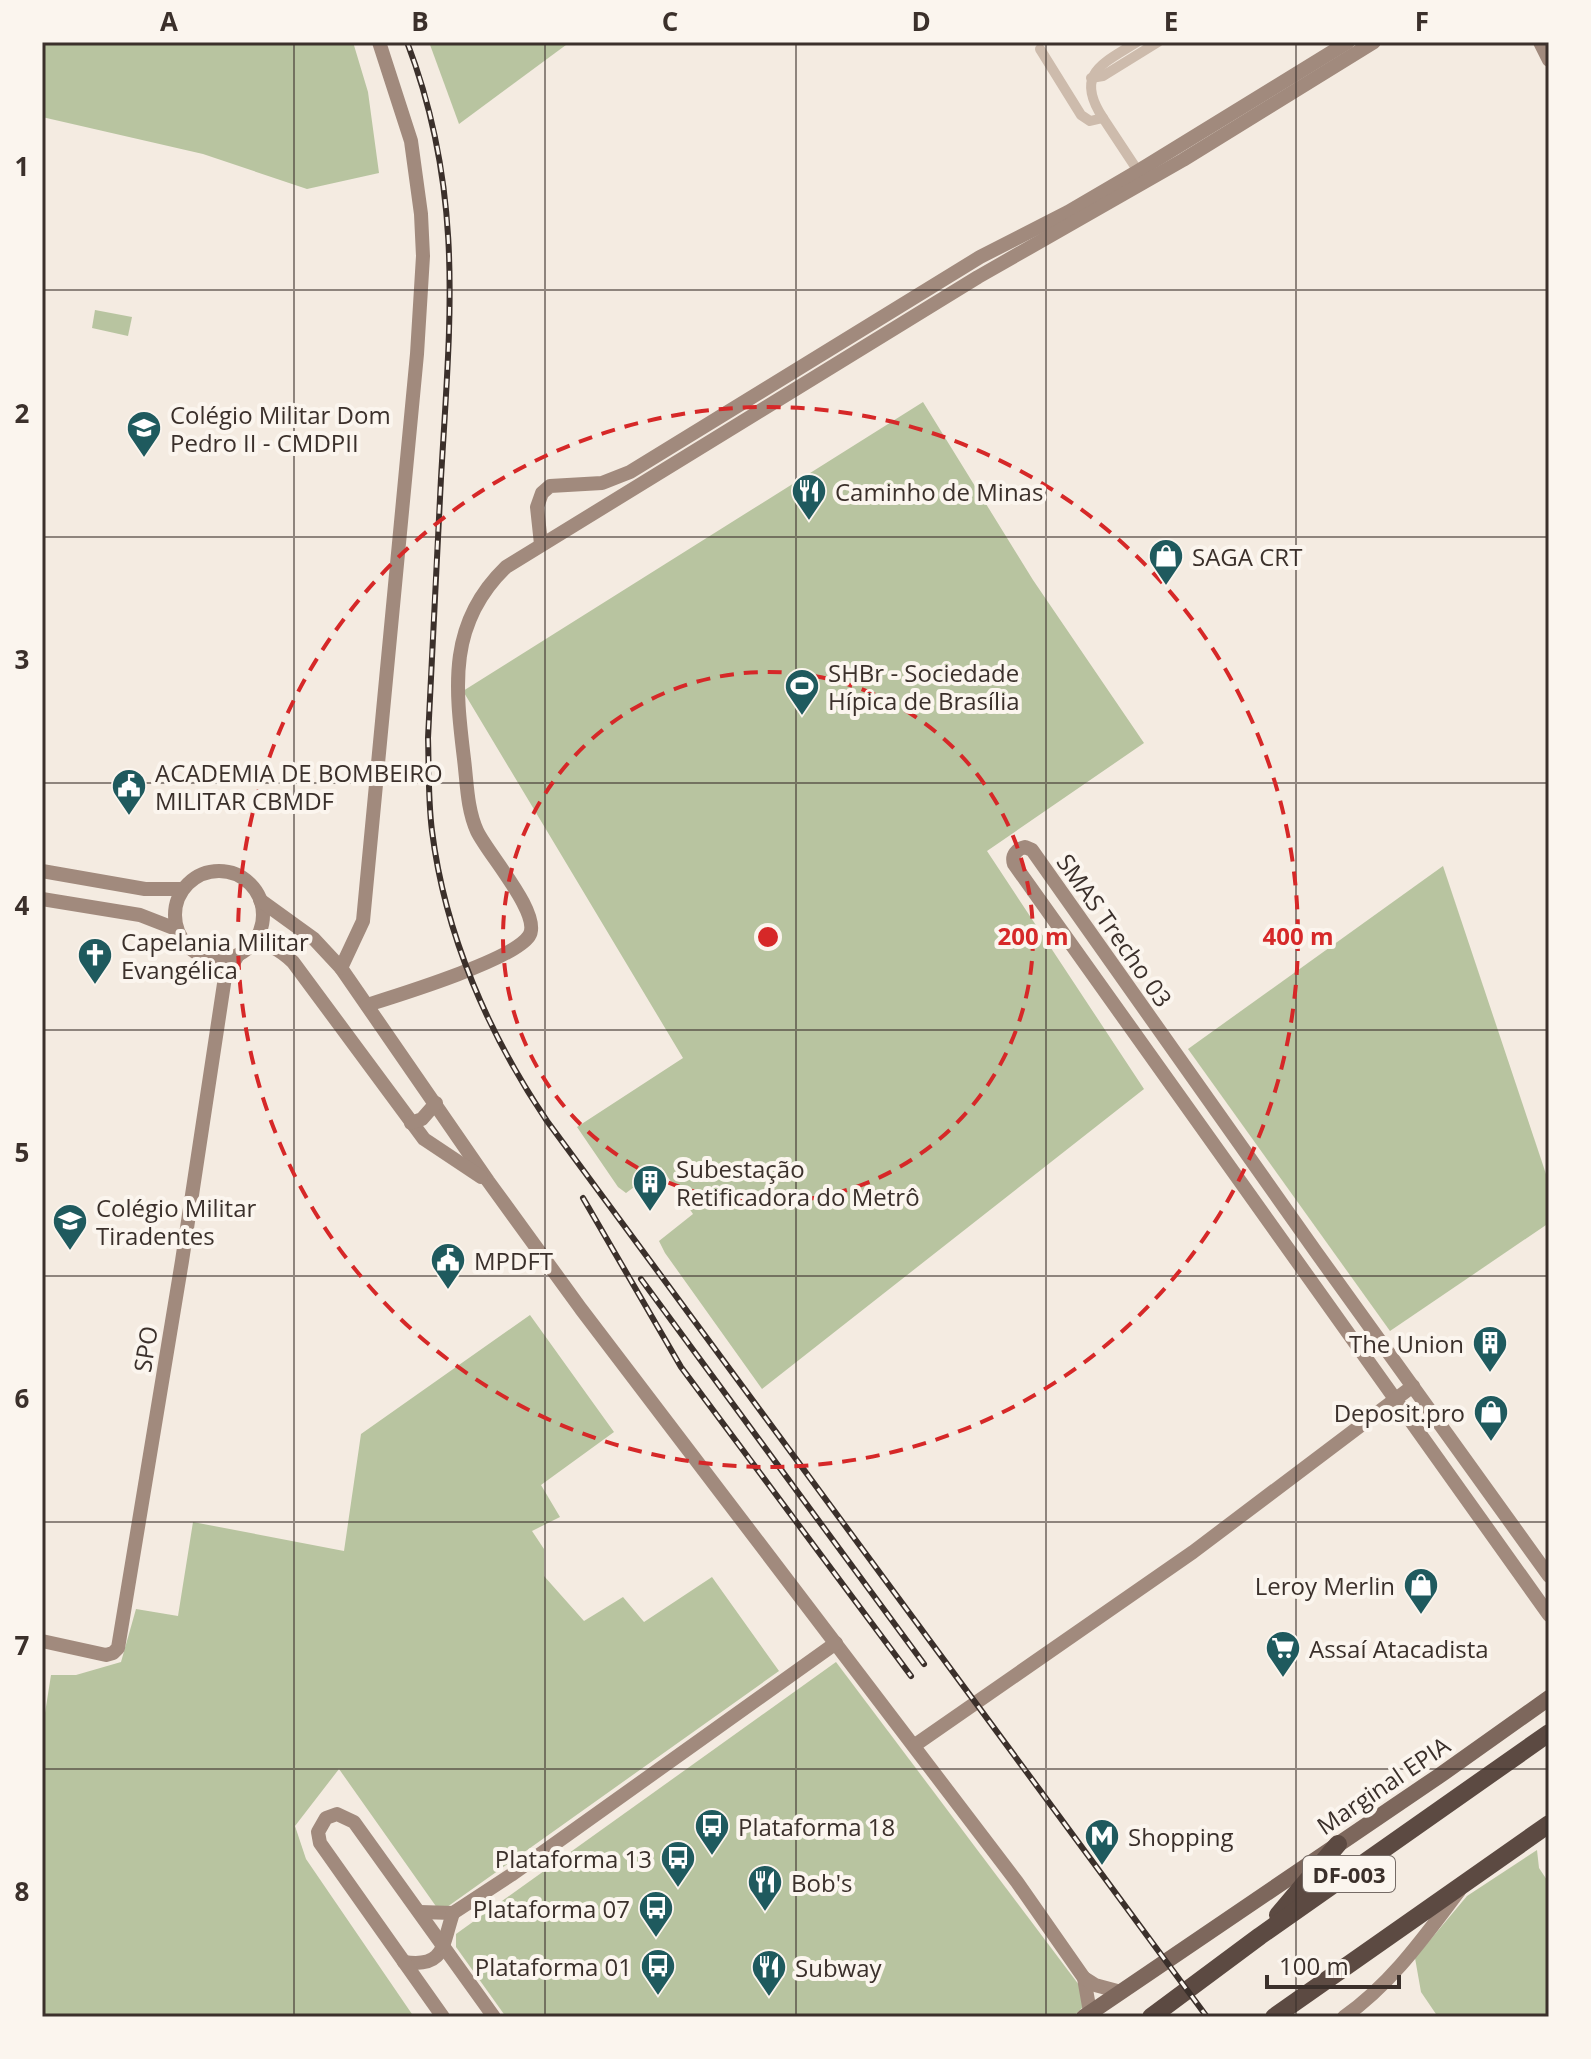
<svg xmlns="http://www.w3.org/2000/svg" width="1591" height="2059" font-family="'Open Sans',sans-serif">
<rect width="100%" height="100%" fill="#f4ebe1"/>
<!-- green -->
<g fill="#b8c4a0">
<path d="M42,42H353L368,92L379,173L307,189L203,154L42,117Z"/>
<path d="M429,42H570L459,124Z"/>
<path d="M95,310L132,317L128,336L92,328Z"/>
<path d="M923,402L1033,580L1144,743L987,851L1144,1089L762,1389L665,1253L659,1241L693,1214L661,1167L626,1193L618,1187L577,1127L683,1058L463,691Z"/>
<path d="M1443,866L1549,1183V1223L1390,1331L1188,1049Z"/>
<path d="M530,1315L614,1432L541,1485L560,1517L532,1531L544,1549V1576L584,1621L623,1597L644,1622L712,1577L779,1671L440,1912L339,1769L295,1826L306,1859L414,2017H42V1732L51,1675H76L121,1662L136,1609L178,1616L193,1522L344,1551L361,1434Z"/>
<path d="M836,1662L1079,1985L1084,1998L1082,2008L1073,2017H506L456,1947V1934Z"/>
<path d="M1537,1850L1539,1868L1549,1883V2017H1438L1421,1992L1415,1958L1467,1896Z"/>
</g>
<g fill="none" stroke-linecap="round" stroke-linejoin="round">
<!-- street -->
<g stroke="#cdbbac" stroke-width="10">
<path d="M1040,49L1081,115L1090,121L1103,118L1138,171"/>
<path d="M1091,78L1103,76L1158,42"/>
<path d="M1103,118C1074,74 1102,64 1137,42"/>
</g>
<!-- secondary -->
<g stroke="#a18a7d" stroke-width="14">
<path d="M1540,42L1549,60"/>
<path d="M541,544L537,507L542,493L550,486L602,483L630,472L980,257L1068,212L1138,171L1348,42"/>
<circle cx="219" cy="915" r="44"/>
<path d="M42,871L145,889H182"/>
<path d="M42,899L140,915L176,929"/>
<path d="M260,900L314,939L341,968L488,1181L581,1309L1017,1882L1084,1978L1090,2012"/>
<path d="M251,946C268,941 281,951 293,962L424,1139L481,1177"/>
<path d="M341,968L363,921L417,354L423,256L421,214L411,141L379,42"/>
<path d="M367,1005C399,995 513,960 529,936C543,915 487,853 477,831C467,809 467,783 464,759C455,685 448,623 506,567L978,277L1183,160L1374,42"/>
<path d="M411,1123L422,1119L436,1103"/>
<path d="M1549,1576L1316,1252L1032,850L1025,847C1017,849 1011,855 1014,864L1549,1615"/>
<path d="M42,1641L106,1655L113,1653L118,1648L182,1261L225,977L238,955"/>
<path d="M915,1745L1193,1552L1413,1386"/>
<path d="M420,1912L453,1913L511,1875L836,1643"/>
<path d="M404,1962C445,1968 442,1946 453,1913"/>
<path d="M1084,1978L1095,1985L1121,1992"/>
<path d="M443,2017L320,1843L318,1832L326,1818L337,1814L354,1822L494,2017"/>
<path d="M1344,2017C1392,1983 1424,1937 1459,1891"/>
</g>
<!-- primary -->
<path stroke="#7d675c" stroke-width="16" d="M1084,2017L1439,1776L1549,1698"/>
<!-- highway -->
<g stroke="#5c4a42" stroke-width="18">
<path d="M1278,1915L1338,1844"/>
<path d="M1151,2017L1260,1936L1549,1733"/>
<path d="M1274,2017L1549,1824"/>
</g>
<defs>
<g id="rail">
<path d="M407,42C465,193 450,322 441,478C436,565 432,652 428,738C429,769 428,800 432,831C445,935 489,1035 547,1121L1207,2017"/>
<path d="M583,1198L681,1367L911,1676"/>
<path d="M641,1279L924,1664"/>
</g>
</defs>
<!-- rail casing -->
<use href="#rail" stroke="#3b302b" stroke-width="6"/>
<!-- rail -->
<use href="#rail" stroke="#fbf5ee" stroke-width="3" stroke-dasharray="9" stroke-linecap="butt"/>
</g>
<!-- grid -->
<path fill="none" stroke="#3b302b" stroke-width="2" stroke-opacity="0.55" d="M294,42V2017M545,42V2017M796,42V2017M1046,42V2017M1296,42V2017M42,290H1549M42,537H1549M42,783H1549M42,1030H1549M42,1276H1549M42,1522H1549M42,1769H1549"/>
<!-- distance rings -->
<g fill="none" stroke="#d62828" stroke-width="4" stroke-dasharray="14 10">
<circle cx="768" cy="937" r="265"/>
<circle cx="768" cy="937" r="530"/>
</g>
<!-- icons -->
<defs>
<symbol id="university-pin" viewBox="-11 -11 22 30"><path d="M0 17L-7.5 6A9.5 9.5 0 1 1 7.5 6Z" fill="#1f5a5e" stroke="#fbf5ee"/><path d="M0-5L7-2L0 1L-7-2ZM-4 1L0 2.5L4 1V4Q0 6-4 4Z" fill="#fff"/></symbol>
<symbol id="restaurant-pin" viewBox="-11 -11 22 30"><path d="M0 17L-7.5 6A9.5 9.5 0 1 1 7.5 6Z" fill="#1f5a5e" stroke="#fbf5ee"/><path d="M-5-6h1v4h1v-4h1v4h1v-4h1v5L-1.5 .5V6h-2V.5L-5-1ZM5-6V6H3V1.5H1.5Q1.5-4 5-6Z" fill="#fff"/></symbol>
<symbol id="shop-pin" viewBox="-11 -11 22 30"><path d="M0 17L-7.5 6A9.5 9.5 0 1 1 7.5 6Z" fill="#1f5a5e" stroke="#fbf5ee"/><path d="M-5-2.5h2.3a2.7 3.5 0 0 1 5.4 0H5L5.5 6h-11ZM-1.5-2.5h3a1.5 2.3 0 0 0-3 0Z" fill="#fff"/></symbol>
<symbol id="stadium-pin" viewBox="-11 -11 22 30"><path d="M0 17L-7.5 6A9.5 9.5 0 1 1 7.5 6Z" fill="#1f5a5e" stroke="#fbf5ee"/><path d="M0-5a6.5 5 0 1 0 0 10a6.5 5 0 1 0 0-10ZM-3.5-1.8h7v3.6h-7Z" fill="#fff"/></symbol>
<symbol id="civic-pin" viewBox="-11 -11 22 30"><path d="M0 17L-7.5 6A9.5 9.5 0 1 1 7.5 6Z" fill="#1f5a5e" stroke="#fbf5ee"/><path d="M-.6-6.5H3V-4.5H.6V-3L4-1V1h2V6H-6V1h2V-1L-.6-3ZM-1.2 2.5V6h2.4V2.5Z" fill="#fff"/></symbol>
<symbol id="church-pin" viewBox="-11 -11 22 30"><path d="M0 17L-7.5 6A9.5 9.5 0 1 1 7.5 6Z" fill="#1f5a5e" stroke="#fbf5ee"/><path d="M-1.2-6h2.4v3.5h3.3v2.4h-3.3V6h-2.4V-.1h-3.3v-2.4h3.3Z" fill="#fff"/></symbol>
<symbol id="building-pin" viewBox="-11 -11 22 30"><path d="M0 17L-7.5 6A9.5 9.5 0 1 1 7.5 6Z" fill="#1f5a5e" stroke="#fbf5ee"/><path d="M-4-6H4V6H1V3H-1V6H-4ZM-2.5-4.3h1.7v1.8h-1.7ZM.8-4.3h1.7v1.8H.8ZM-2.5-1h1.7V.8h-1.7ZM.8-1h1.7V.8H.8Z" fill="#fff"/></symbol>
<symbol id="school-pin" viewBox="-11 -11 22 30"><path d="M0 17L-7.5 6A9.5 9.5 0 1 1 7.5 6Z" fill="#1f5a5e" stroke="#fbf5ee"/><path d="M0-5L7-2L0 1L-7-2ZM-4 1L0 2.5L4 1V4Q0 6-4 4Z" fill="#fff"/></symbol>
<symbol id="supermarket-pin" viewBox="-11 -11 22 30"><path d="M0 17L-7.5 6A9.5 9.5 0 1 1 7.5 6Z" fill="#1f5a5e" stroke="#fbf5ee"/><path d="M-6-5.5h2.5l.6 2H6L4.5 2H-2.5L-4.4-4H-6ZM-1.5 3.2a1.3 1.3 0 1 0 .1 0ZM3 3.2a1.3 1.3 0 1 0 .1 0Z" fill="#fff"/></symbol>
<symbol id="bus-pin" viewBox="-11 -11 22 30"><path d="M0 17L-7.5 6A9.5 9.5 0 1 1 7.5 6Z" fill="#1f5a5e" stroke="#fbf5ee"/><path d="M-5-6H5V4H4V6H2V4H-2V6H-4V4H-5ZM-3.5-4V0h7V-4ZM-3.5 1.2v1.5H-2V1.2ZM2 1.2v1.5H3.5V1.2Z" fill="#fff"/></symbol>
<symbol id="metro-pin" viewBox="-11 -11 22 30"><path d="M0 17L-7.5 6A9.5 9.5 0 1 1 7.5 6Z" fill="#1f5a5e" stroke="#fbf5ee"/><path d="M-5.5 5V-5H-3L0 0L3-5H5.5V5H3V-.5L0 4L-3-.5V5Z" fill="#fff"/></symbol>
</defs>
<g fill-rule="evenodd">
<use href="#university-pin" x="124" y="408" width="40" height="54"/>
<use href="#restaurant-pin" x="789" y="471" width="40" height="54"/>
<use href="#shop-pin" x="1146" y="536" width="40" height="54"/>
<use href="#stadium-pin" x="782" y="666" width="40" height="54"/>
<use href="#civic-pin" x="109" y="766" width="40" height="54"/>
<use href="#church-pin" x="75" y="935" width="40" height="54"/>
<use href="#building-pin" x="630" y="1162" width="40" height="54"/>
<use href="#school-pin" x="50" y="1201" width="40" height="54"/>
<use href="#civic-pin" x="428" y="1240" width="40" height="54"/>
<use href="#building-pin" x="1470" y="1323" width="40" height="54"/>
<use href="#shop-pin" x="1471" y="1392" width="40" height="54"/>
<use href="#shop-pin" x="1401" y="1565" width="40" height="54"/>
<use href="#supermarket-pin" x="1263" y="1628" width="40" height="54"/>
<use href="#bus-pin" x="692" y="1806" width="40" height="54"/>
<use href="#metro-pin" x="1082" y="1816" width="40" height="54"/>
<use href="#bus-pin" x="658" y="1838" width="40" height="54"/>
<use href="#restaurant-pin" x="745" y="1862" width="40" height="54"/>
<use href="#bus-pin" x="636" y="1888" width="40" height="54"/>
<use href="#bus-pin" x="638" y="1946" width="40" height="54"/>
<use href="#restaurant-pin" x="749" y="1947" width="40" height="54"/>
</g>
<g text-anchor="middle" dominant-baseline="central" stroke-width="8" stroke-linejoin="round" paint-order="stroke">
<!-- shield labels -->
<rect fill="#fbf5ee" stroke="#756b66" stroke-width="2" x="1303" y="1856" width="92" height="36" rx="6"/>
<g font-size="22" font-weight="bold" fill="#3b302b">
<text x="1349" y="1874">DF-003</text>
</g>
<!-- poi labels -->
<g font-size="24" fill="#3b302b" stroke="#fbf5ee" text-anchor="start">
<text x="170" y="414">Colégio Militar Dom<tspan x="170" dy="28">Pedro II - CMDPII</tspan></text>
<text x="835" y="491">Caminho de Minas</text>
<text x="1192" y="556">SAGA CRT</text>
<text x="828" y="672">SHBr - Sociedade<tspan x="828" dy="28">Hípica de Brasília</tspan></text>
<text x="155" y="772">ACADEMIA DE BOMBEIRO<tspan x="155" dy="28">MILITAR CBMDF</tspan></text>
<text x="121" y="941">Capelania Militar<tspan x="121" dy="28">Evangélica</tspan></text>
<text x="676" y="1168">Subestação<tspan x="676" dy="28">Retificadora do Metrô</tspan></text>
<text x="96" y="1207">Colégio Militar<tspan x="96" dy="28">Tiradentes</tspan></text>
<text x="474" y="1260">MPDFT</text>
<text x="1464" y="1343" text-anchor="end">The Union</text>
<text x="1465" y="1412" text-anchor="end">Deposit.pro</text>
<text x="1395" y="1585" text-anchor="end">Leroy Merlin</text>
<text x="1309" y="1648">Assaí Atacadista</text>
<text x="738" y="1826">Plataforma 18</text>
<text x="1128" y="1836">Shopping</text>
<text x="652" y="1858" text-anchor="end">Plataforma 13</text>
<text x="791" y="1882">Bob's</text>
<text x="630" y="1908" text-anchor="end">Plataforma 07</text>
<text x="632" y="1966" text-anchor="end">Plataforma 01</text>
<text x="795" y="1967">Subway</text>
</g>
<!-- street labels -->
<g font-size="24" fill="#3b302b" stroke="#fbf5ee">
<text transform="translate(1115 930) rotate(55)">SMAS Trecho 03</text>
<text transform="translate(145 1349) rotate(-81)">SPO</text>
<text transform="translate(1383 1785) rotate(-34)">Marginal EPIA</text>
</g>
</g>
<circle cx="768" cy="937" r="12" fill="#d62828" stroke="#fbf5ee" stroke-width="4"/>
<g font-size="24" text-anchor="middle" font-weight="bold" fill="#d62828" stroke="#fbf5ee" stroke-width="8" stroke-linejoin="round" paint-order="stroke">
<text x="1033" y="945">200 m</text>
<text x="1298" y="945">400 m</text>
</g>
<!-- border -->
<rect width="1591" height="2059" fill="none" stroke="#fbf5ee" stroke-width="88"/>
<!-- scale -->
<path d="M1267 1975v12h132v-12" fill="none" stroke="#3b302b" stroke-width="4"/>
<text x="1279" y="1975" font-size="24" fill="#3b302b" stroke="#fbf5ee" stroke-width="6" paint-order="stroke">100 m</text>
<rect x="44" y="44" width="1503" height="1971" fill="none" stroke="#3b302b" stroke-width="3"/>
<g font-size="26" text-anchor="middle" font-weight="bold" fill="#3b302b">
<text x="169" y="31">A</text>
<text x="420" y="31">B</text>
<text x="670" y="31">C</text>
<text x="921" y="31">D</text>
<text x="1171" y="31">E</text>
<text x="1422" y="31">F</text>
<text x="22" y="176">1</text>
<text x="22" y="423">2</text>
<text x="22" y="669">3</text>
<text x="22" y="915">4</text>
<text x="22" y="1162">5</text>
<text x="22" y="1408">6</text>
<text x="22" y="1655">7</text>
<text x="22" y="1901">8</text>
</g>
</svg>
